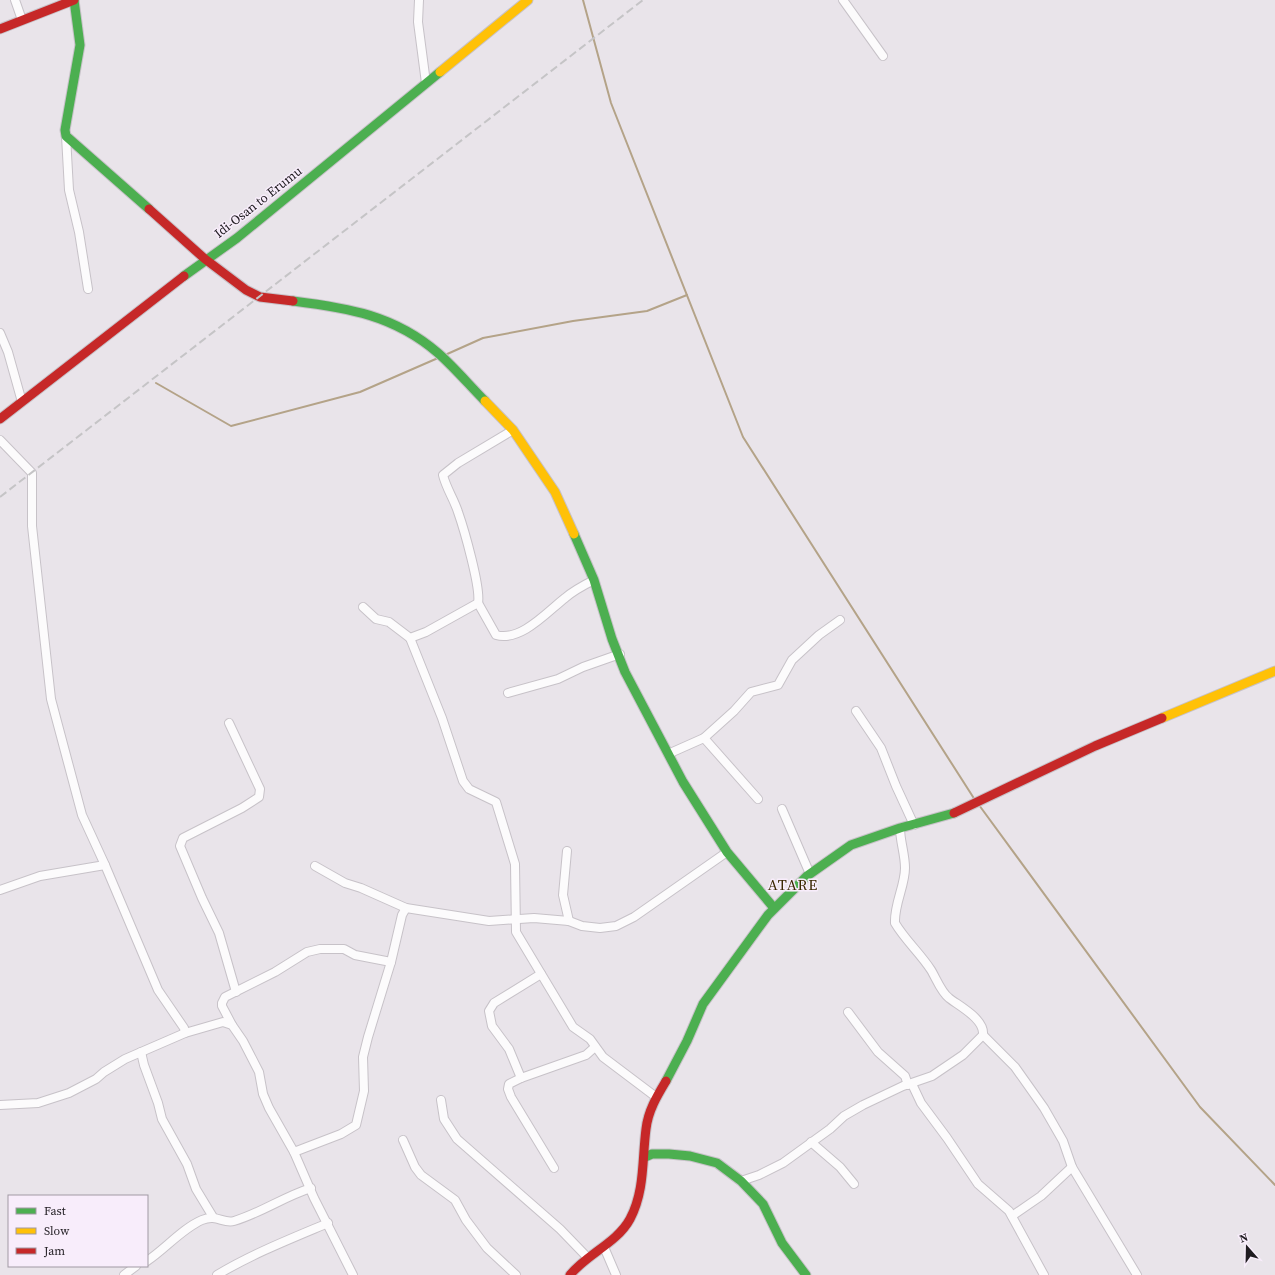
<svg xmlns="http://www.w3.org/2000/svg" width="1275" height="1275" font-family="'Source Serif 4',serif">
<rect width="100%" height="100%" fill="#e9e4ea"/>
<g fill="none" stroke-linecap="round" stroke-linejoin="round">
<!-- stream -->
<g stroke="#b4a388" stroke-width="2">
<path d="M583,0L611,103L743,437L975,800"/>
<path d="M445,355L483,338L573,321L647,311L687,295"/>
<path d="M156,383L231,426L360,392L438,358"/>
<path d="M979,805L1200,1107L1275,1185"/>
</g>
<defs>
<g id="street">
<path d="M15,0L22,20"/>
<path d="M419,0L418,22L426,83"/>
<path d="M843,0L883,56"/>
<path d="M66,136L69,190L79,232L88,289"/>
<path d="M0,333L8,352L22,402"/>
<path d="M0,440L32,473V526L51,699L82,815L105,865L40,876L0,890"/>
<path d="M478,603L496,635C521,642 547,612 565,598C573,591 584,585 594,580"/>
<path d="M363,607L376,619L389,622L410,638L426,632L478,603C481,588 464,529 458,512C454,499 446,488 443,475L458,463L513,430"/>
<path d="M410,638L442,718L463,781L469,789L496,802L515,864L516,932L573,1027L590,1039L603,1057L656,1097"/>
<path d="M508,693L558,679L583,667L620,654"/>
<path d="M856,711L881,748L896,786L914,825"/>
<path d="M229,723L260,789L259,797L242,808L183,838L180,846L202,898L219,933L236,992"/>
<path d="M704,738L758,799"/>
<path d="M668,754L704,738L734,711L751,692L778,685L792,660L819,635L840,620"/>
<path d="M782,809L810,874"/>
<path d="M567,851L563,895L569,921"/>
<path d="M105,865L158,990L184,1028L185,1033L223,1022L232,1025L243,1041L259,1072L263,1094L269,1108L294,1152L314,1198L353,1275"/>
<path d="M315,866L345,883L361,888L406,908L489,921L534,918L569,921L582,926L600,928L616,926L634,917L727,852"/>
<path d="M848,1012L878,1052L905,1076L908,1085"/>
<path d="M232,1025L222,1006V1003L225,997L275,972L307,952L320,949H344L355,955L391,962"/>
<path d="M983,1035L1015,1067L1044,1108L1063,1141L1072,1167L1137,1275"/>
<path d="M141,1052L144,1065L158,1103L162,1119L187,1164L196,1189L213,1217"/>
<path d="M521,1078L509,1049L492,1026L489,1011L494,1003L541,974"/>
<path d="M912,1084L921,1103L947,1138L978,1184L1009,1211L1044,1275"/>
<path d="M441,1100L444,1119L457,1139L560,1229L588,1258"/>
<path d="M0,1105L38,1103L69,1093L96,1079L104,1072L125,1059L185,1033"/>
<path d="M403,1140L415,1167L421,1175L455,1200L466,1220L487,1248L516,1275"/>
<path d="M811,1142L840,1167L854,1184"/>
<path d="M294,1152L341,1134L356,1125L364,1091L363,1057L368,1037L391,962L402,915L406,908"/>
<path d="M554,1168L511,1097L508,1089L509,1084L521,1078L586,1055L595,1047"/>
<path d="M741,1181L759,1175L783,1163L830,1129L844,1116L863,1105L903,1086L932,1076L963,1055L983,1035C985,1019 959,1006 949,998C941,992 936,978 931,970C920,953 905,940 895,923C894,904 905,886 905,868C905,854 900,841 900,828"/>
<path d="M1012,1216L1041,1196L1072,1167"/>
<path d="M604,1247L616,1275"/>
<path d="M147,1261C165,1249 183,1228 202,1220C217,1214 223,1224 234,1221C261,1213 283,1197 311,1188"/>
<path d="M124,1275L136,1266"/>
<path d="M217,1275C252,1254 290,1239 328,1223"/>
</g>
<g id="fast">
<path d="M74,0L80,45L65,130L66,136L149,209"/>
<path d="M184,276L237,238L440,72"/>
<path d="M293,301C348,308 394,315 438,353C455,368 470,386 485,401"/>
<path d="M574,534L594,580L612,639L625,672L683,782L727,852L774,908"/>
<path d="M666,1081L687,1041L703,1004L768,915L807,876L851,845L900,828L954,813"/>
<path d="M645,1157L652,1154H669L690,1156L717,1163L741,1181L763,1204L782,1243L806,1275"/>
</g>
<g id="slow">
<path d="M440,72L528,0"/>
<path d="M485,401L513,430L555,492L574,534"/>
<path d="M1162,718L1275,671"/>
</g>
<g id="jam">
<path d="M0,29L74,0"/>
<path d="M149,209L205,259L246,290L260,297L293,301"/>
<path d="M0,419L184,276"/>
<path d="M954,813L1095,746L1162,718"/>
<path d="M570,1275C587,1254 617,1243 630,1219C645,1191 642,1159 646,1129C648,1111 657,1096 666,1081"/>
</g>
</defs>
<!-- street casing -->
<use href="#street" stroke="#c7c2c8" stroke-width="10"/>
<!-- fast casing -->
<use href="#fast" stroke="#c7c2c8" stroke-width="11"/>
<!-- slow casing -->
<use href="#slow" stroke="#c7c2c8" stroke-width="11"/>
<!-- jam casing -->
<use href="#jam" stroke="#c7c2c8" stroke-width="11"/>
<!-- street -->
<use href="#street" stroke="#fcfbfc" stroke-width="8"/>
<!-- fast -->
<use href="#fast" stroke="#4caf50" stroke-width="9"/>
<!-- slow -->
<use href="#slow" stroke="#ffc107" stroke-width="9"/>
<!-- jam -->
<use href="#jam" stroke="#c62828" stroke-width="9"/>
<!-- rail -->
<path stroke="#c5c4c6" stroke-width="2" stroke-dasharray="8 4" stroke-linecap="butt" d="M0,497L643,0"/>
</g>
<g text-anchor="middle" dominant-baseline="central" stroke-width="3" stroke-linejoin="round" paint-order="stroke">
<!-- street labels -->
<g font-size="13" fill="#1f1b20" stroke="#f8edfb">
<text transform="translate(258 202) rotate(-38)">Idi-Osan to Erumu</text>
</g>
<!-- quarter labels -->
<g font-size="15" letter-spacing="1" fill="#392700" stroke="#f8edfb">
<text x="793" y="884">ATARE</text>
</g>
</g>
<!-- legend -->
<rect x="8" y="1195" width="140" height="72" fill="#f8edfb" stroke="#a199a3"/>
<rect x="16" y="1208" width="20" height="6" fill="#4caf50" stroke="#a199a3"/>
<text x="44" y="1215" font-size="12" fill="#1f1b20">Fast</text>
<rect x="16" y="1228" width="20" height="6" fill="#ffc107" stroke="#a199a3"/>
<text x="44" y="1235" font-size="12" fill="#1f1b20">Slow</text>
<rect x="16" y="1248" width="20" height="6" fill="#c62828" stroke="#a199a3"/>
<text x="44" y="1255" font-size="12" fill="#1f1b20">Jam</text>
<!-- north arrow -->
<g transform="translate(1247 1247) rotate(340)" stroke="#f8edfb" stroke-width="3" paint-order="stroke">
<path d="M0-3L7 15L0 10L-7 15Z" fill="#1f1b20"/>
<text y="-6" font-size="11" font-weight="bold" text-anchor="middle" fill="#1f1b20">N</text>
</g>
</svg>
